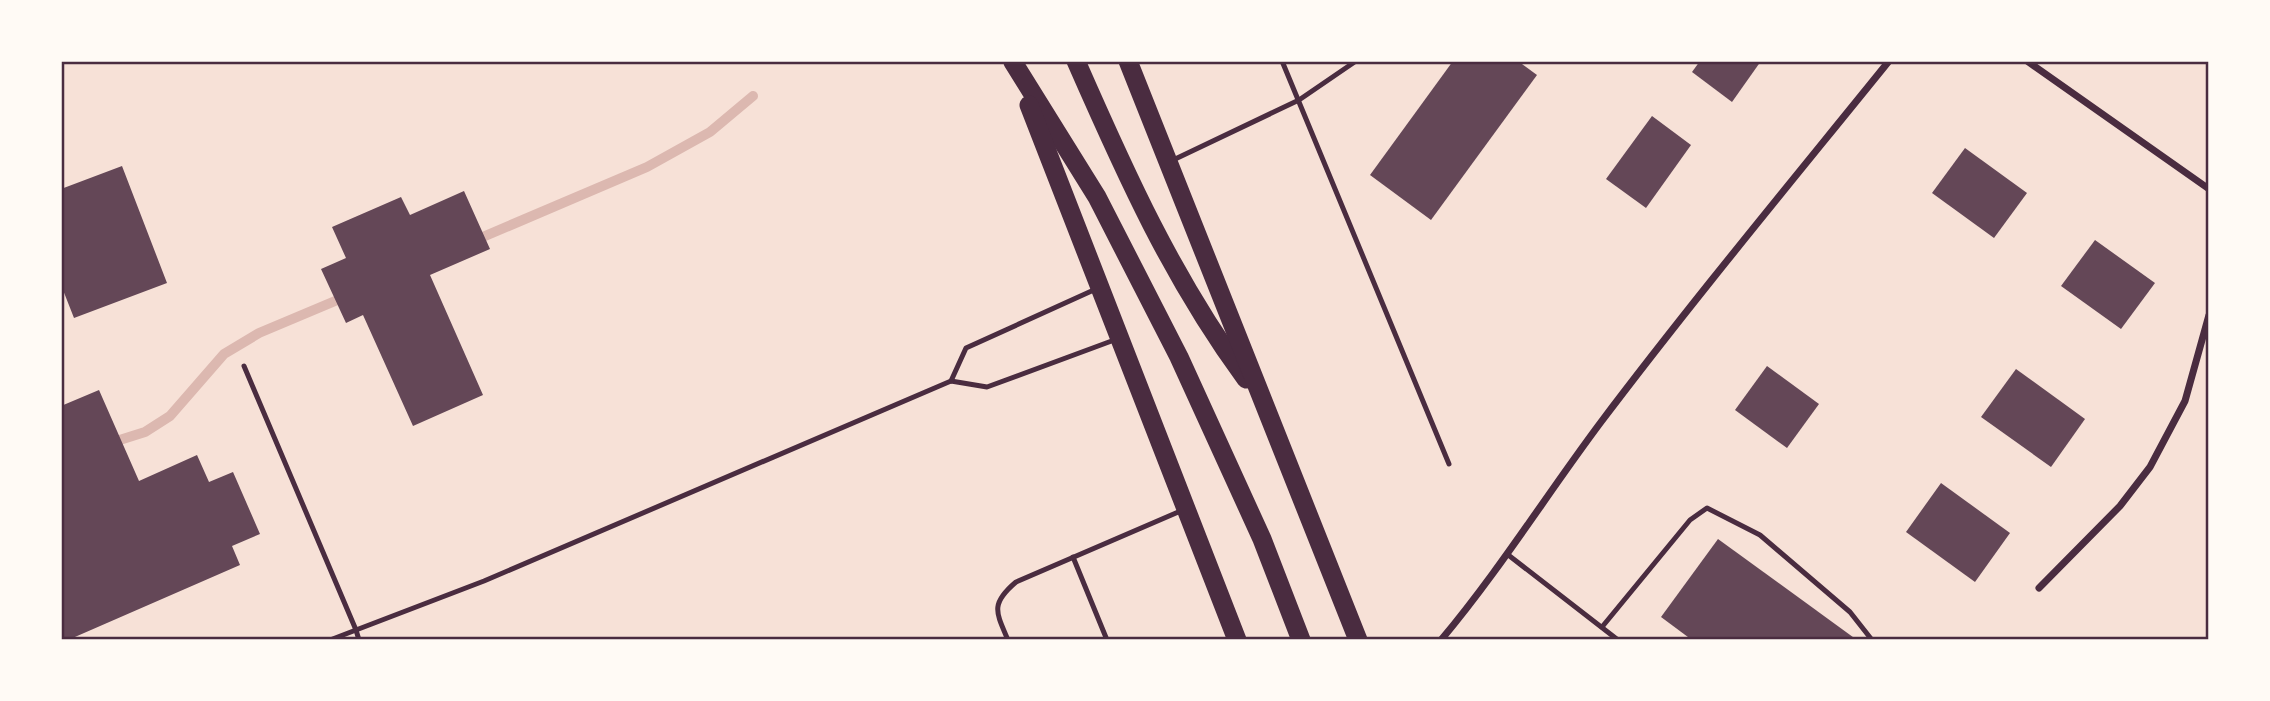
<svg xmlns="http://www.w3.org/2000/svg" width="2270" height="701" font-family="'PT Serif',serif">
<rect width="100%" height="100%" fill="#f7e1d7"/>
<g fill="none" stroke-linecap="round" stroke-linejoin="round">
<!-- stream -->
<g stroke="#dcb8b0" stroke-width="10">
<path d="M471,242L647,167L710,132L753,96"/>
<path d="M107,444L145,432L170,416L224,354L259,333L347,296"/>
</g>
</g>
<!-- building -->
<g fill="#644757">
<path d="M1453,61H1518L1537,75L1431,220L1370,175Z"/>
<path d="M1700,61H1761L1732,102L1692,72Z"/>
<path d="M1652,116L1691,145L1646,208L1606,179Z"/>
<path d="M1965,148L2027,193L1994,238L1932,193Z"/>
<path d="M122,166L167,283L74,318L63,290L61,291V189Z"/>
<path d="M464,191L490,249L430,275L483,395L413,426L363,315L346,323L321,269L346,258L332,227L401,197L410,215Z"/>
<path d="M2095,240L2155,283L2121,329L2061,286Z"/>
<path d="M1767,366L1819,404L1787,448L1735,410Z"/>
<path d="M2016,369L2085,419L2051,467L1981,417Z"/>
<path d="M99,390L139,481L197,455L209,482L233,472L260,534L232,546L240,565L68,640H61V406Z"/>
<path d="M1941,483L2010,533L1975,582L1906,532Z"/>
<path d="M1718,539L1857,640H1692L1661,617Z"/>
</g>
<g fill="none" stroke-linecap="round" stroke-linejoin="round">
<!-- service -->
<g stroke="#4a2c40" stroke-width="5">
<path d="M1282,61L1449,464"/>
<path d="M1171,161L1299,100L1356,61"/>
<path d="M244,366L356,630L484,581L951,381L987,387L1117,339"/>
<path d="M951,381L966,348L1096,289"/>
<path d="M1507,554L1618,640"/>
<path d="M1073,557L1107,640"/>
<path d="M1602,627L1690,520L1707,508L1760,535L1850,612L1872,640"/>
<path d="M330,640L356,630L359,640"/>
<path d="M1008,640C996,612 990,604 1016,582L1183,510"/>
</g>
<!-- minor -->
<g stroke="#4a2c40" stroke-width="7">
<path d="M2027,61L2209,189"/>
<path d="M2039,588L2120,506L2150,467L2185,401L2209,315"/>
<path d="M1441,640C1499,571 1547,494 1601,422C1694,299 1792,181 1889,61"/>
</g>
<!-- trunk -->
<g stroke="#4a2c40" stroke-width="19">
<path d="M1076,61C1126,175 1172,278 1246,379"/>
<path d="M1128,61L1358,640"/>
<path d="M1013,62L1097,197L1179,357L1262,539L1301,640"/>
<path d="M1029,105L1237,640"/>
</g>
</g>
<!-- border -->
<rect width="2270" height="701" fill="none" stroke="#fffaf5" stroke-width="126"/>
<rect x="63" y="63" width="2144" height="575" fill="none" stroke="#4a2c40" stroke-width="2.5"/>
</svg>
